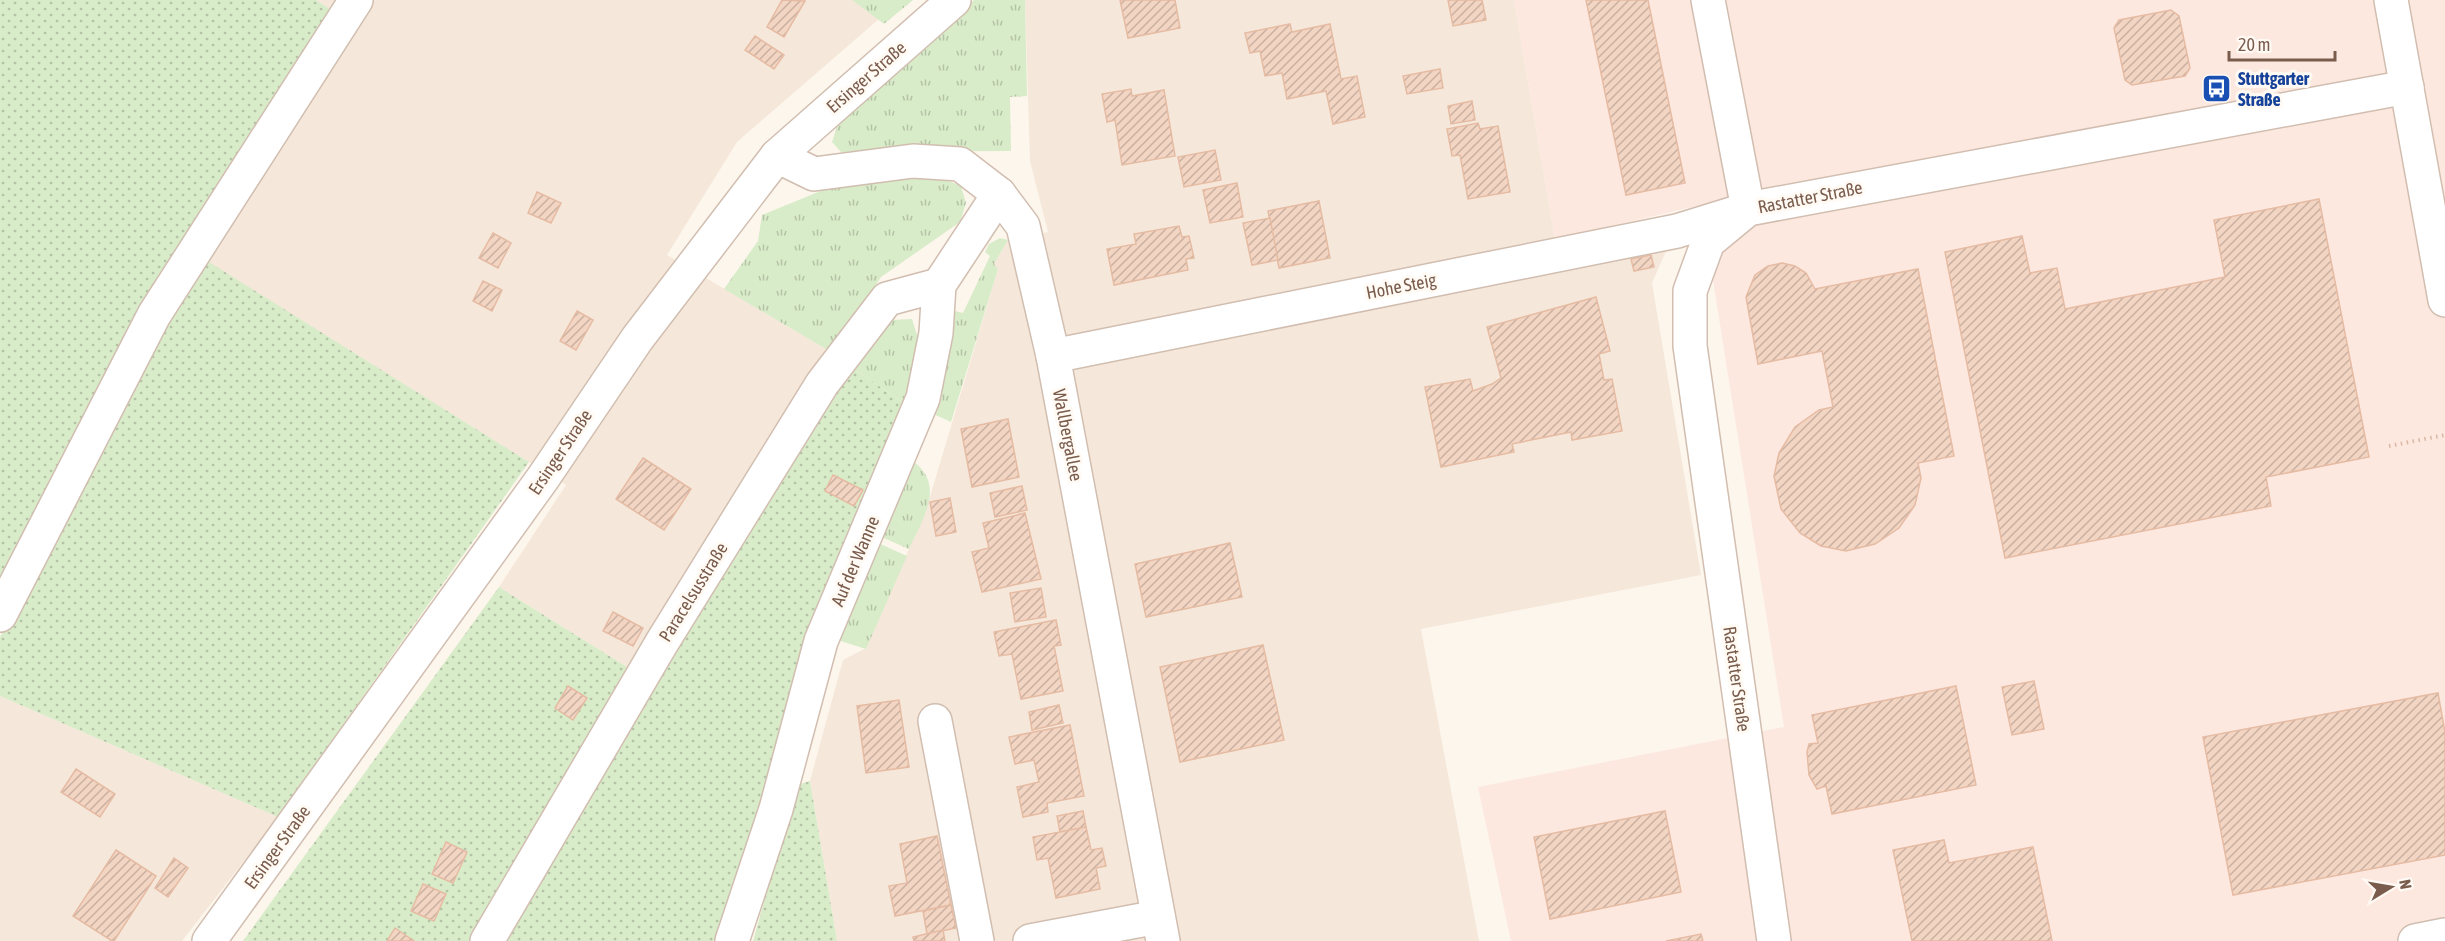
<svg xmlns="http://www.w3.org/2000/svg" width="2445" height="941" font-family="'Asap Condensed',sans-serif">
<defs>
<pattern id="grass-tufts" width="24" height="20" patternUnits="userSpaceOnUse" patternTransform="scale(1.5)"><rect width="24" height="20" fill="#d8ecc9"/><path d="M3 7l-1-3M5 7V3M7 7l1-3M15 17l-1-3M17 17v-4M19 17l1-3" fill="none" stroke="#b4c2a5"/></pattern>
<pattern id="garden-dots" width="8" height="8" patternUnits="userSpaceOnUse" patternTransform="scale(1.5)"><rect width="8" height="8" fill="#d8ecc9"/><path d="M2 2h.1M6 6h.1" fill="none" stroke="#b4c2a5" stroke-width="1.8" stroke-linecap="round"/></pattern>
<pattern id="building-hatch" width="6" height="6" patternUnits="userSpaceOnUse" patternTransform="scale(1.5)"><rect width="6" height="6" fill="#f3d5c3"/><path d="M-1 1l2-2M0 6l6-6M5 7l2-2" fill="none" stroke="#cab0a1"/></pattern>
</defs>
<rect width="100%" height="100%" fill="#fdf6ec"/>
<!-- residential -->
<g fill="#f5e8da">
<path d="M316,0H852L879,19L737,142L667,255L831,352L635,672L499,587L566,485L201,258L358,28Z"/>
<path d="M1025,0H1514L1555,239L1671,240L1652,283L1701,575L1421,629L1479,941H837L810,781L843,660L866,648L926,510L998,269L994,264L1008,240L1048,232L1030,161Z"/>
<path d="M0,696L278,817L182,941H0Z"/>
</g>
<!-- commercial -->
<path fill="#fde8e0" d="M1514,0H2445V941H1511L1478,787L1784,727L1701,205L1555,239Z"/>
<!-- grass -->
<g fill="url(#grass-tufts)">
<path d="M852,0H913L884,24Z"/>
<path d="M974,0H1025L1027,96L1010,97L1011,151L841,152L832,142L839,120Z"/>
<path d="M912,176H937L961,186L966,203L960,222L881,277L831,352L724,289L758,241L762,215L823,190Z"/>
<path d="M1000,238L1008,240L994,264L998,269L951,422L931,413L945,339L955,311L963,313L990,256L985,252L989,244Z"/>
<path d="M912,319L922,351L913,409L848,365L890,320Z"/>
<path d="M914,462C946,486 922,520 909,549L879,536Z"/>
<path d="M876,542L907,556L866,649L831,638Z"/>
</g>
<!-- garden -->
<g fill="url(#garden-dots)">
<path d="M0,0H316L336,13L0,595Z"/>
<path d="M201,257L529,462L278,817L0,696V637Z"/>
<path d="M848,365L913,409L724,941H506L513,925Z"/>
<path d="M499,587L635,672L480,941H243Z"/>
<path d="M810,781L837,941H753L797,785Z"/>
</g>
<!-- building -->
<g fill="url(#building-hatch)" stroke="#e6bba3" stroke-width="1.5">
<path d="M782,0L805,1L784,37L767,27Z"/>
<path d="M1120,0H1175L1180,28L1128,38Z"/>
<path d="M1448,0H1482L1486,20L1453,26Z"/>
<path d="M1586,0H1648L1685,183L1626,195Z"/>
<path d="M2171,10L2179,16L2190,68L2185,76L2132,85L2125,80L2114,28L2119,20Z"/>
<path d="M1290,24L1292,32L1330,24L1341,79L1357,76L1365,117L1333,124L1326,91L1287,99L1282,73L1265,76L1260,51L1250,53L1245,33Z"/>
<path d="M755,36L784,55L774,69L745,50Z"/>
<path d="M1440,69L1443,88L1407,94L1403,76Z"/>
<path d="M1131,89L1132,96L1164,90L1175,156L1122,165L1115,120L1107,122L1102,94Z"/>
<path d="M1472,101L1475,120L1451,124L1448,106Z"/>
<path d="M1478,123L1480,129L1498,126L1510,192L1468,199L1460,155L1452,156L1447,129Z"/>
<path d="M1215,150L1221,180L1184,187L1178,157Z"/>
<path d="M1237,183L1243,217L1210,223L1203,190Z"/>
<path d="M537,192L561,203L551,223L528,213Z"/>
<path d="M2319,199L2369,457L2266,477L2271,506L2005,558L1945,252L2022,236L2030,273L2057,268L2065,309L2225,277L2214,220Z"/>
<path d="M1319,201L1330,258L1279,268L1268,211Z"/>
<path d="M1270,218L1278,260L1252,265L1243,223Z"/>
<path d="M1179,226L1182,237L1189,236L1194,258L1186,259L1188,270L1114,285L1107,249L1136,244L1134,234Z"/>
<path d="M493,233L511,243L498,268L479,258Z"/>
<path d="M1651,255L1654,267L1634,271L1631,259Z"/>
<path d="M1782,263L1795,266L1806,273L1815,289L1918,269L1954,456L1918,463L1921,478L1915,505L1899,528L1875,544L1846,551L1821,546L1800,533L1781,509L1774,476L1779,453L1795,427L1819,410L1833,407L1822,351L1758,364L1746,297L1755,275L1768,266Z"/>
<path d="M483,281L502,290L492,311L473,301Z"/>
<path d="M1596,297L1610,351L1599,354L1604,380L1612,379L1622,431L1572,440L1571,432L1512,444L1514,452L1441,467L1425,387L1470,379L1473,391L1492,384L1501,378L1487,327Z"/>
<path d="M577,311L593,320L576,350L560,341Z"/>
<path d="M1008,419L1019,477L972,487L961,429Z"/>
<path d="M643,458L691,489L664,530L616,499Z"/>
<path d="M833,475L863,490L854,506L825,491Z"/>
<path d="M1022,486L1027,510L995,517L990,493Z"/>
<path d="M950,498L956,532L936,536L930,502Z"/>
<path d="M1025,513L1041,579L982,592L972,552L989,548L983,523Z"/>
<path d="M1230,543L1242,597L1146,617L1135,564Z"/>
<path d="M1041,588L1046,617L1015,622L1010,593Z"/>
<path d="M613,612L643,628L633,646L603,631Z"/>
<path d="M1056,620L1061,645L1054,646L1063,691L1021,699L1012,654L999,656L994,632Z"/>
<path d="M1263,645L1284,740L1180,762L1160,667Z"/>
<path d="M2034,681L2044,729L2012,735L2002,687Z"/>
<path d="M568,686L587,698L573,720L555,708Z"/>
<path d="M1956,686L1976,785L1832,814L1826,786L1817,789L1809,775L1807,752L1809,744L1818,743L1812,715Z"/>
<path d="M2438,693L2445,732V855L2233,895L2203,737Z"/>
<path d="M899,700L909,767L866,773L857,706Z"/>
<path d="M1059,705L1063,723L1032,730L1029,712Z"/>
<path d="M1070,725L1084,796L1047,803L1048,812L1023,817L1017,787L1039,782L1034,760L1015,764L1009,737Z"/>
<path d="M76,769L115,794L100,817L61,792Z"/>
<path d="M1083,811L1086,827L1060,832L1057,816Z"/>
<path d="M1665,811L1681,892L1550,919L1534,837Z"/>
<path d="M1086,827L1091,850L1102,848L1106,866L1096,868L1100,889L1056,898L1048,858L1037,860L1033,837Z"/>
<path d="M937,836L951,905L895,916L889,886L907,883L900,844Z"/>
<path d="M1944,840L1949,863L2033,847L2052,941H1912L1893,850Z"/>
<path d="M446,842L467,852L453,883L432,874Z"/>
<path d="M116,850L156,876L114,941H112L73,916Z"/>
<path d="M174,858L188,868L168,897L155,888Z"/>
<path d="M423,884L446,894L434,921L411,911Z"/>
<path d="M951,905L956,928L927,934L923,911Z"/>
<path d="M395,928L414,941H387Z"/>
<path d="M943,930L945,941H914L913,937Z"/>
<path d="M1701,934L1703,941H1666Z"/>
</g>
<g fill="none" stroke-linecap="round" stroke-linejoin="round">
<defs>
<g id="minor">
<path d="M2391,0L2445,300"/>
<path d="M777,156L814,174L913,161L960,164L999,194L1023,226L1053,356L1163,941"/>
<path d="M1053,356L1677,231L1748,209L1708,0"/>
<path d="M0,615L154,315L356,0"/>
<path d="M935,721L977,941"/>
<path d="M209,941L543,478L637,339L777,156L954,0"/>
<path d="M487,941L661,644L822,384L887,299L939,285"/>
<path d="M732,941L776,809L821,641L923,398L936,333L939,285L999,194"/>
<path d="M1030,941L1158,917"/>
<path d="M1774,941L1690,346V291L1708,242L1748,209L2407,87"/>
<path d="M2415,941L2445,935"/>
</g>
</defs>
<!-- minor casing -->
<use href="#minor" stroke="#d1beb0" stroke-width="36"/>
<!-- path -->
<path stroke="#d9b8a5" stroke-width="4" stroke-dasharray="1.5 4.5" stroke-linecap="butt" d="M2389,446L2445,435"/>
<!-- minor -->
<use href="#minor" stroke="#fff" stroke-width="33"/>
</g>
<!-- icons -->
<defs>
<symbol id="bus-square" viewBox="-11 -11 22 22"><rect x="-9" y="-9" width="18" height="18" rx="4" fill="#1a4fb4" stroke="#fffaf3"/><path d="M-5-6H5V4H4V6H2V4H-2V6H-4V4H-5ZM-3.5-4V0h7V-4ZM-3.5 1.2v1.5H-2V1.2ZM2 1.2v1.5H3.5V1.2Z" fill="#fff"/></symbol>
</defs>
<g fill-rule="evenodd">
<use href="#bus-square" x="2200" y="72" width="33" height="33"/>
</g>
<g text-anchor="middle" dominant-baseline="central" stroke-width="6" stroke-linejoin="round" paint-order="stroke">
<!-- street labels -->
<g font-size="18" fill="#7a5c4d" stroke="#fffaf3">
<text transform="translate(866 77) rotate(-41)">Ersinger Straße</text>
<text transform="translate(1810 197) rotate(-11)">Rastatter Straße</text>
<text transform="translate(1401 286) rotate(-11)">Hohe Steig</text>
<text transform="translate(1068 435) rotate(79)">Wallbergallee</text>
<text transform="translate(560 452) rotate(-56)">Ersinger Straße</text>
<text transform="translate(855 561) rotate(-67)">Auf der Wanne</text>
<text transform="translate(693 592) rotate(-58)">Paracelsusstraße</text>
<text transform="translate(1737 679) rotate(82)">Rastatter Straße</text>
<text transform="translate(277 847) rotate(-54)">Ersinger Straße</text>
</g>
<!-- transit labels -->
<g font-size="18" font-weight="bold" fill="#164399" stroke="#fffaf3" text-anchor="start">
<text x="2238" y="78">Stuttgarter<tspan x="2238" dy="21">Straße</tspan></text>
</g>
</g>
<!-- north arrow -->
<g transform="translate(2391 887) rotate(79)" stroke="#fffaf3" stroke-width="4.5" paint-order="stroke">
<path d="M0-4.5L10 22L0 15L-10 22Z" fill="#7a5c4d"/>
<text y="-9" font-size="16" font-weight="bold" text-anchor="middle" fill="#7a5c4d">N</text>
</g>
<!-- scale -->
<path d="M2229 51v9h106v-9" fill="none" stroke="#7a5c4d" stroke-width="3"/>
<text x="2238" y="51" font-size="18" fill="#7a5c4d" stroke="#fffaf3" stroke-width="4.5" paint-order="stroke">20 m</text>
</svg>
